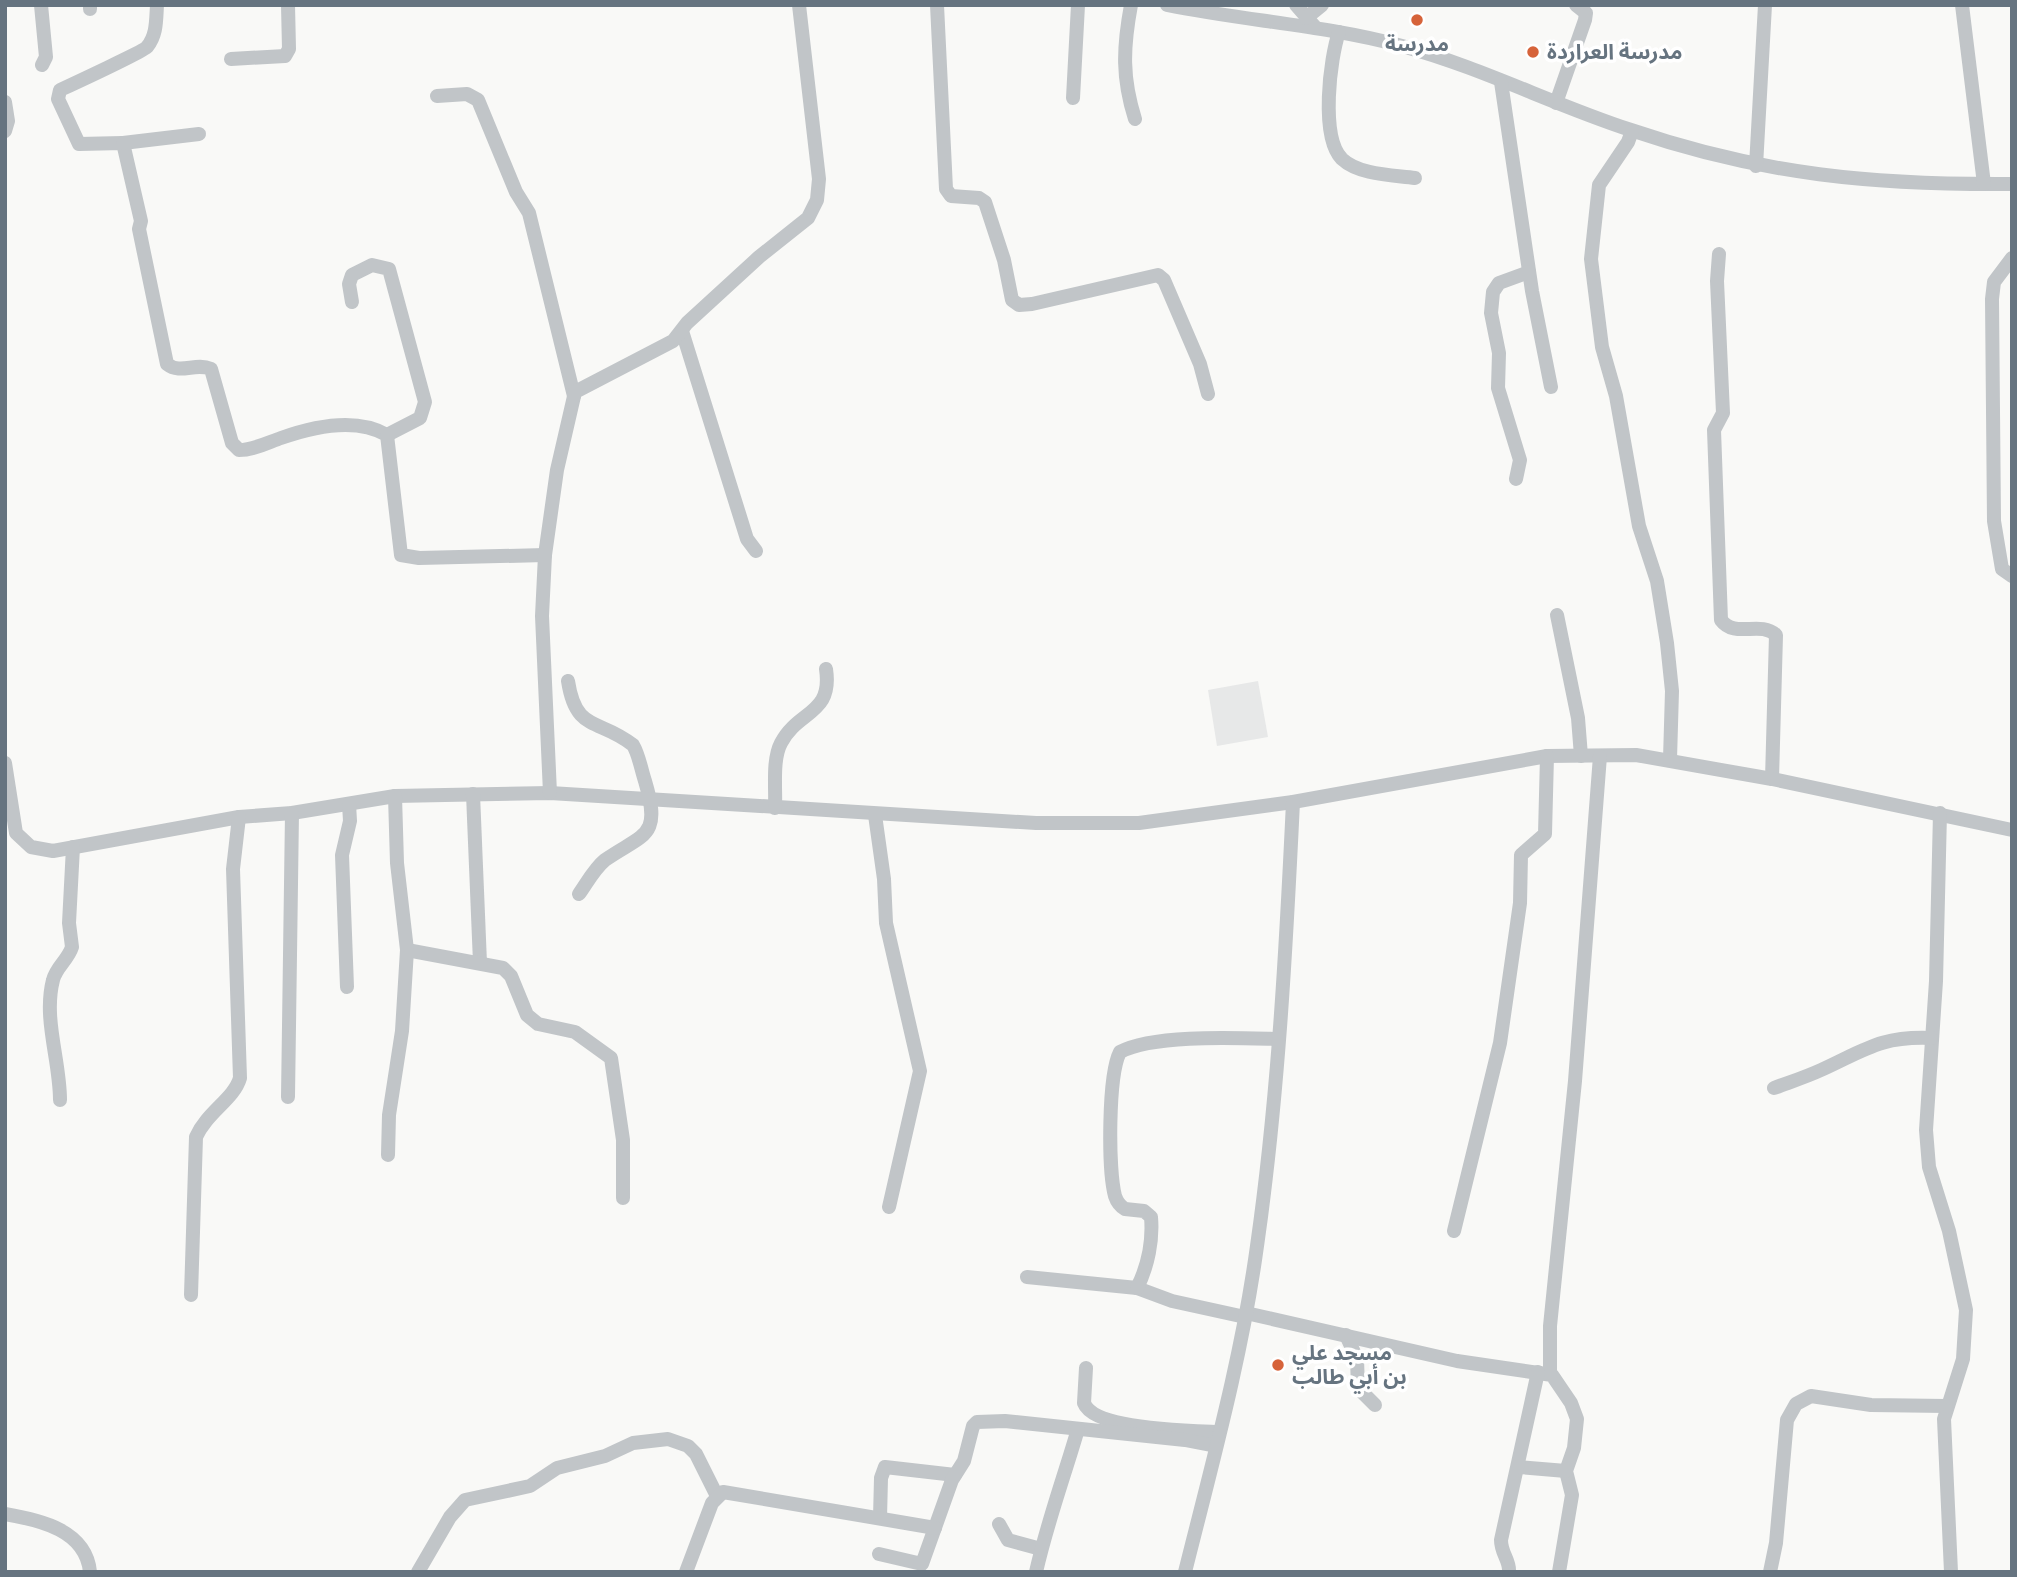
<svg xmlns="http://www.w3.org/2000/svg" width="2017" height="1577" font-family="'Roboto Condensed','Noto Sans Arabic',sans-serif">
<rect width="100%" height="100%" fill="#f9f9f7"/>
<!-- built -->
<path fill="#e7e8e8" d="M1258,681L1268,737L1217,746L1208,690Z"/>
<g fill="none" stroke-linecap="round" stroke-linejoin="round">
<!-- minor -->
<g stroke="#c1c5c8" stroke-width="14">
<path d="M41,5L46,57L42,65"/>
<path d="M90,5V9"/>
<path d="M157,5C156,20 157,35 147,47C144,51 73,84 60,90L58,99L79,144L123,143L141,221L139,229L167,364C181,375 195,362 211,369L232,443L239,450C253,450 267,443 281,438C312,427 356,417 387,435L401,555L419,558L545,555"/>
<path d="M937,5L946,189L951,196L979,198L985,202L1004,260L1012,300L1019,305L1032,304L1158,275L1164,280L1200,364L1208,394"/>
<path d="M1131,5C1123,48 1122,78 1135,119"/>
<path d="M1167,5C1245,21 1325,25 1402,46C1480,67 1554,105 1631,130C1763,175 1874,185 2012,184"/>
<path d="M1296,5L1316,28"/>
<path d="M1962,5L1984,184"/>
<path d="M1306,18L1322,5"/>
<path d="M1339,32C1330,58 1320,137 1342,159C1359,175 1393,175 1415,178"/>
<path d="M231,59L285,56L289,49L288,5"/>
<path d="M1501,82L1532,291L1551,387"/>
<path d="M437,96L467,94L478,100L516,192L529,213L574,396"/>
<path d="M1073,98L1078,5"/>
<path d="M5,102L8,121L5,131"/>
<path d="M1556,103L1585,20L1586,13L1576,5"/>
<path d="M1632,131L1628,142L1599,185L1591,259L1602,347L1616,396L1639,526L1657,581L1667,643L1672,691L1670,759"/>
<path d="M123,143L199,134"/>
<path d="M1756,166L1765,5"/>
<path d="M1719,254L1717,281L1723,413L1714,430L1721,620C1735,639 1760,620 1776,635L1772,779"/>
<path d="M2012,258L1994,282L1992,299L1994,521L2002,569L2012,576"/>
<path d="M352,302L349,284L352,275L372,265L389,269L425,402L420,418L387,435"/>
<path d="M682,331L747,539L756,551"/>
<path d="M1516,479L1520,460L1498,388L1499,353L1491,313L1493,292L1499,283L1529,272"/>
<path d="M1557,615L1578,718L1581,756"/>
<path d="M568,681C576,733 599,718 633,745C639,755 641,769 645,781C662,838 644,833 605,860C594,869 587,883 579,894"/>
<path d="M5,763L16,833L31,847L53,851L239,817L292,813L395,796L445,795L550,793L1036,823H1139L1293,802L1547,756L1636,755L1772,779L2012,830"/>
<path d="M550,793L542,616L545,555L557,470L575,392L673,341L687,323L759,257L808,218L817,200L819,179L799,5"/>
<path d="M473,794L480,963"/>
<path d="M775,808C776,789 772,760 781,743C798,710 833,715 826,669"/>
<path d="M1940,813L1936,981L1926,1130L1929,1167L1949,1231L1966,1310L1963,1359L1944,1419L1951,1572"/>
<path d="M875,815L884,879L886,923L920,1071L889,1207"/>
<path d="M407,950L503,968L511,976L527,1015L538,1024L575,1032L611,1058L623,1140V1198"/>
<path d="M347,987L342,855L350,821L349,804"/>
<path d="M1774,1088C1790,1082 1806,1077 1821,1070C1865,1050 1880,1036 1931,1038"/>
<path d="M288,1097L292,813"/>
<path d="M60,1100C60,1060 43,1019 53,980C56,967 68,960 72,947L69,923L73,847"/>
<path d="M388,1155L389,1115L402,1031L407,950L397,863L395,796"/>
<path d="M1454,1231L1500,1043L1520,903L1521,855L1545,834L1547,756"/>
<path d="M1027,1277L1137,1288L1172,1301L1245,1317"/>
<path d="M1137,1288C1148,1266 1153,1240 1151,1217L1144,1211L1125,1209C1120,1206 1117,1202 1115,1196C1108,1170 1108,1075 1120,1052C1153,1034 1238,1038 1278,1039"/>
<path d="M191,1295L196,1137C207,1112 234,1099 240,1078L233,869L239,817"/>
<path d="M1246,1313L1457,1361L1552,1375L1571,1403L1577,1419L1574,1448L1566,1471L1572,1495L1559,1572"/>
<path d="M1346,1335L1357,1359L1358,1388L1375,1405"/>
<path d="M1086,1368L1084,1403C1094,1430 1192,1431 1218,1432"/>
<path d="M1550,1373V1326L1575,1081L1600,756"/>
<path d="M1519,1467L1566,1471"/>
<path d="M5,1514C40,1520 86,1530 90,1572"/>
<path d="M880,1518L881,1478L885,1467L955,1475"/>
<path d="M999,1524L1008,1540L1041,1549"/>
<path d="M879,1554L922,1564L952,1480L964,1461L973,1426L977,1422L1005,1421L1185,1440L1216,1446"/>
<path d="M418,1572L450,1517L465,1500L530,1486L557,1468L605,1456L633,1443L668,1439L688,1446L696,1454L717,1496"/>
<path d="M686,1572L712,1503L723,1492L935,1528"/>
<path d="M1036,1572C1047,1523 1064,1477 1078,1429"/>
<path d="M1185,1572C1212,1464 1242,1356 1257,1246C1278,1099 1286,949 1293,802"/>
<path d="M1509,1572C1510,1560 1501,1554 1501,1540L1538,1372"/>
<path d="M1770,1572L1776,1543L1787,1420L1796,1404L1811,1396L1871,1405L1946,1406"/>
</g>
</g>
<!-- markers -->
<g fill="#d6633a" stroke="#fff" stroke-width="2.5">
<circle cx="1417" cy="20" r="7"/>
<circle cx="1533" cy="52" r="7"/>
<circle cx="1278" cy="1365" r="7"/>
</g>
<g text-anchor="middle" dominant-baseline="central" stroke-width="7" stroke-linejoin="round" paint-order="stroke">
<!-- poi labels -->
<g font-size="21" font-weight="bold" fill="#667480" stroke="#fff" text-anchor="start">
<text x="1417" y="44" text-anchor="middle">مدرسة</text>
<text x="1547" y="52">مدرسة العراردة</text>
<text x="1292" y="1353">مسجد علي<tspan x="1292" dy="24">بن أبي طالب</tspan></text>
</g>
</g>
<!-- border -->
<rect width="2017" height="1577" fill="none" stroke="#667480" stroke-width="14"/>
</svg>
